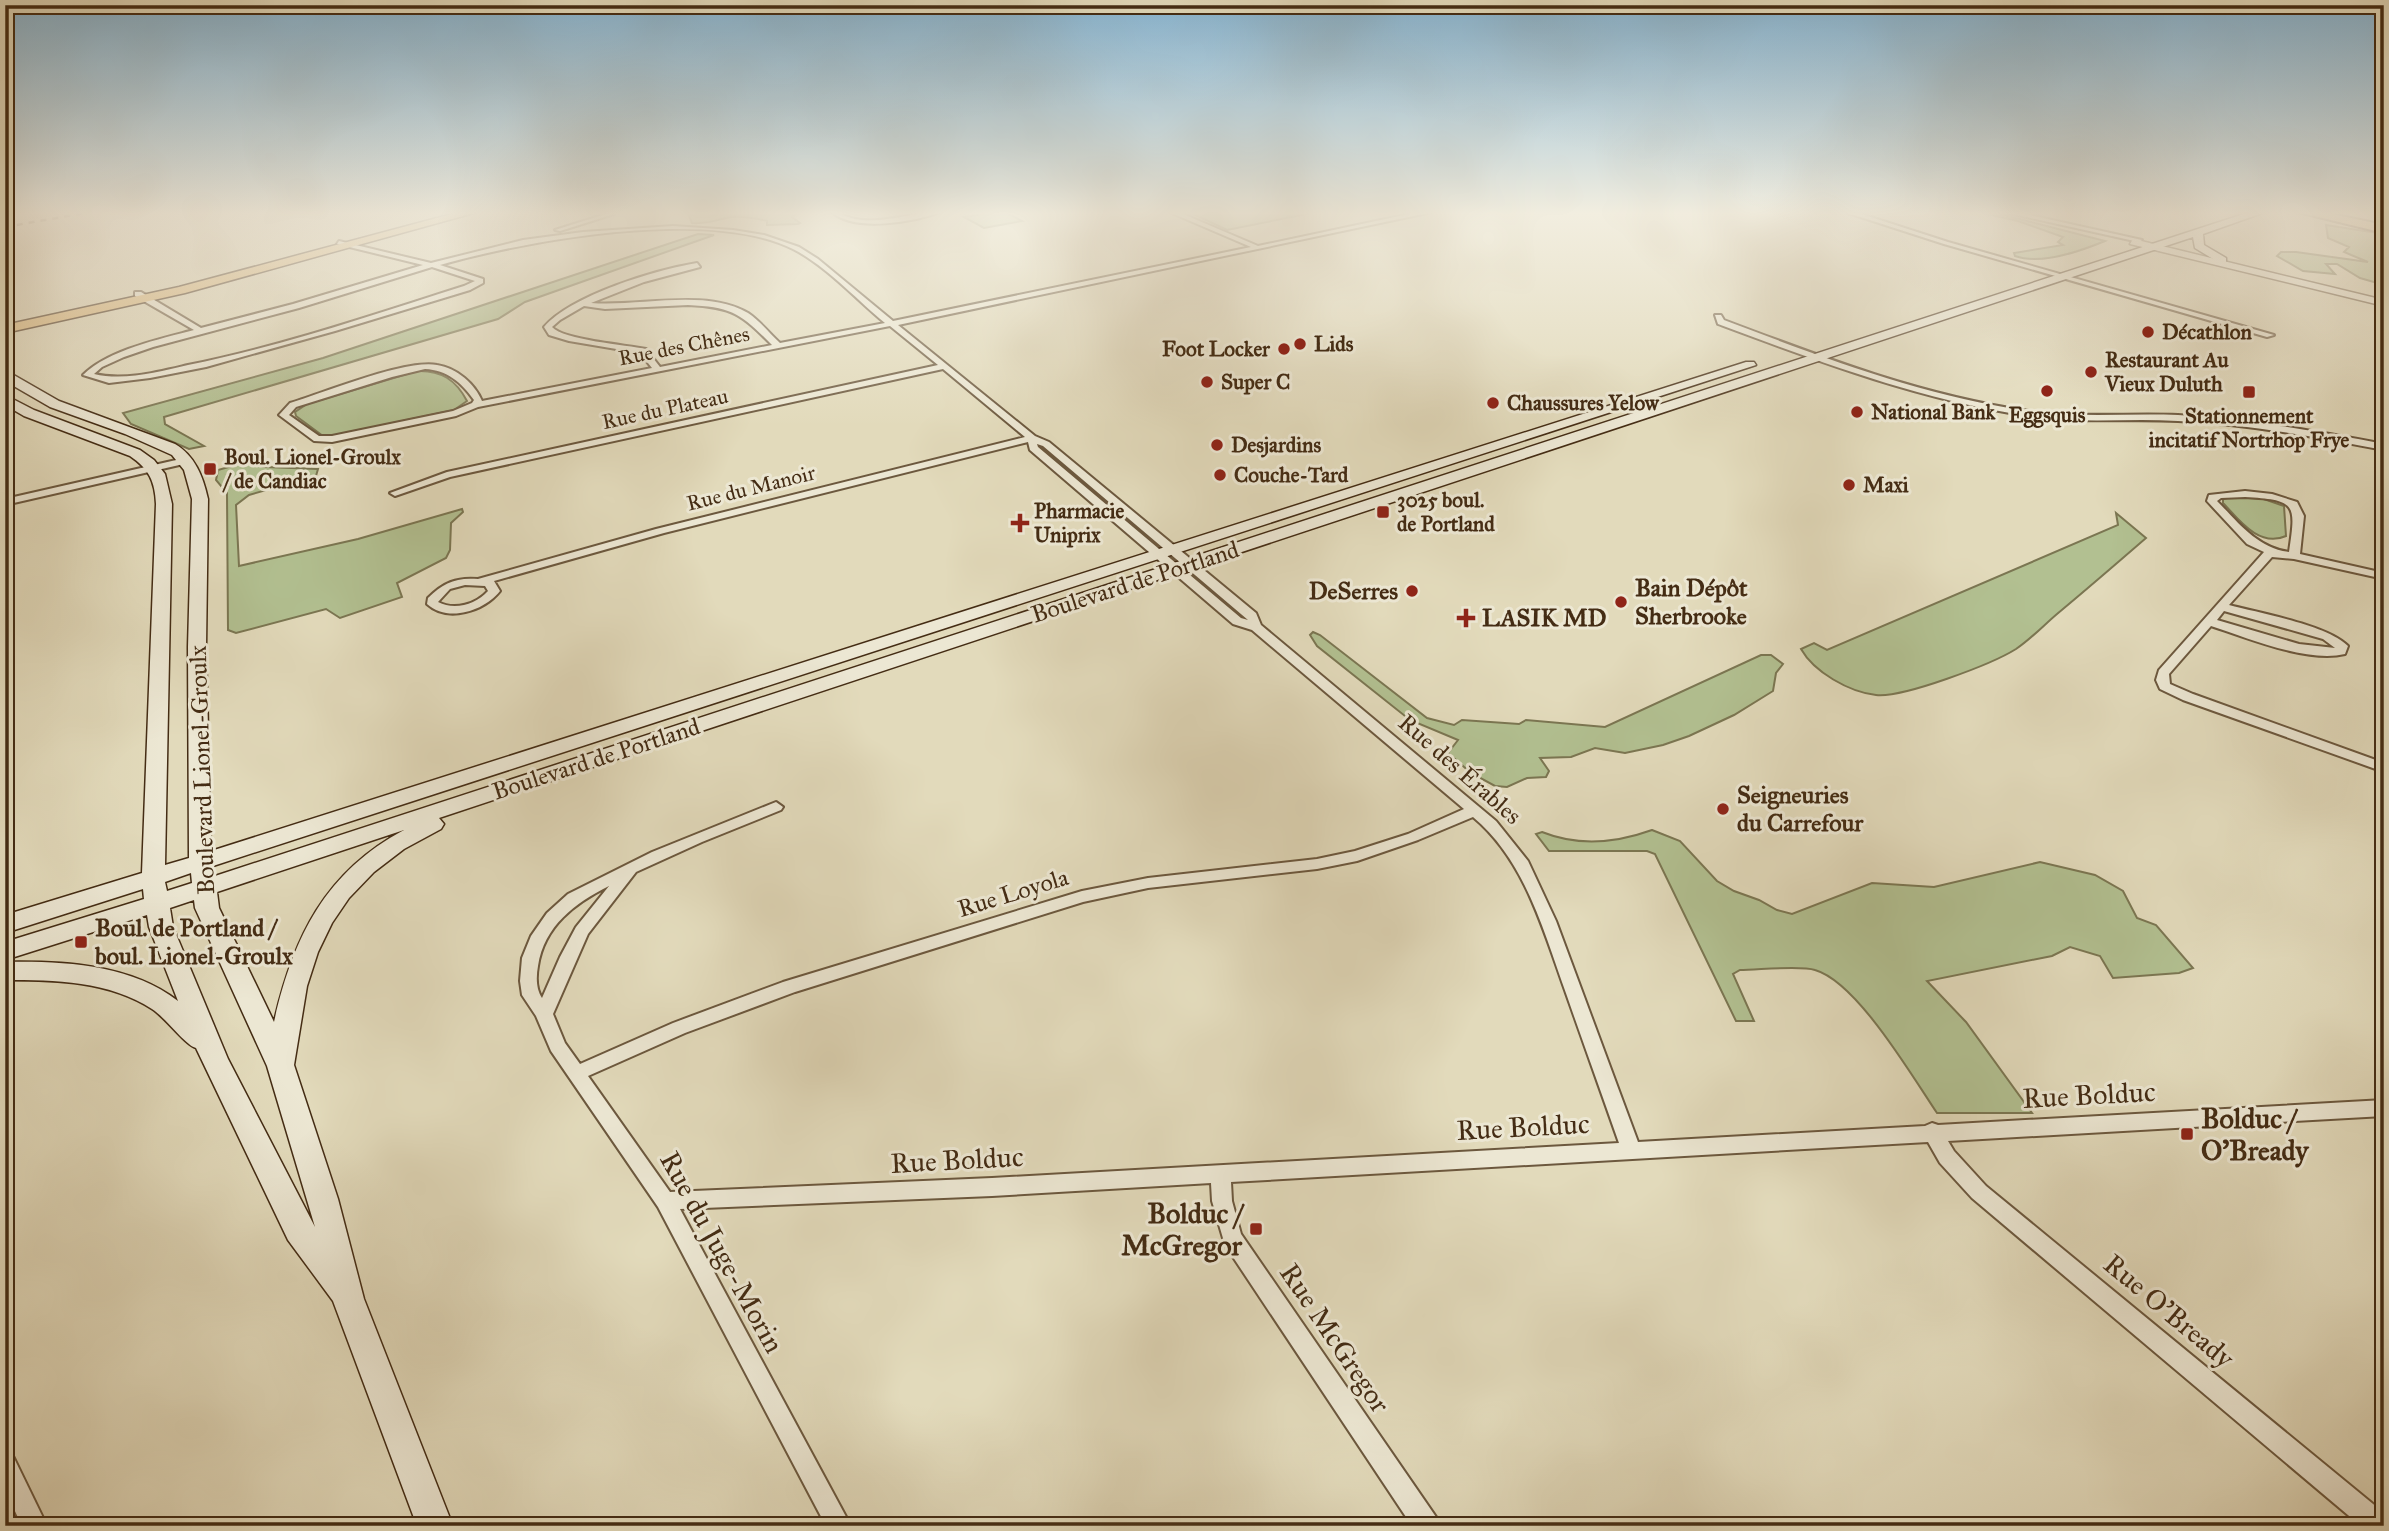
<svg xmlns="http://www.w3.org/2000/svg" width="2389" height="1531" font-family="'IM FELL Great Primer',serif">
<rect width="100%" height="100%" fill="#e2dabb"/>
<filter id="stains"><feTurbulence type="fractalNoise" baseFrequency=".00286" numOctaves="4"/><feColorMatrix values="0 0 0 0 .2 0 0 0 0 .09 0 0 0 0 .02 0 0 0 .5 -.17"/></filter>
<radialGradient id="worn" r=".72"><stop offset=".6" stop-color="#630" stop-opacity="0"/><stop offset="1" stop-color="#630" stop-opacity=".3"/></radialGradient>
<!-- green -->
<g fill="#b2c091" stroke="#7b7652" stroke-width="2">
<path d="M687,211H801L792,217L800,223L798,224L767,225V221C757,218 736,215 726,218C713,221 706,224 692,223Z"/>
<path d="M1003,211L1022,221L984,228L964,217Z"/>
<path d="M1187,211H1321L1227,230Z"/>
<path d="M1974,211H1988L2105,241C2081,251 2040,265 2015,256L2014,253L2063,245L2058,242L2063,237L2018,221Z"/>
<path d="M2326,225L2384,234V246L2375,251L2376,256L2384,258V285L2360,278L2337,264H2326L2335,274L2303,271L2277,256L2281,252H2296L2368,262L2344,252L2349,247L2328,238Z"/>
<path d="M698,234L714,235L525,302L498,319L164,417L165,424L204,446L189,449L131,424L123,413L323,358Z"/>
<path d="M417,371C441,370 456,380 467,401L454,410L332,436H323L296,416L295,412L307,404Z"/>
<path d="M246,462L265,467L318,469L316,476L249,495L236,505L239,566L358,539L462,509L463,512L451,523L450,550L446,558L397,583L402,597L340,618L326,609L236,633L228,630L227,493L216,480L218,470Z"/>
<path d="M2227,498H2261L2284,506L2286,536C2259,548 2239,520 2223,503V499Z"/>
<path d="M2116,513L2146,538C2116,564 2087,589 2057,614C2044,625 2031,639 2016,649C1992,664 1903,698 1876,695C1849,692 1814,672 1801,649L1814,643L1827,650L2118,525Z"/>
<path d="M1313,632L1320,635L1427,718L1454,725L1462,720L1519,724L1526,720L1605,727L1761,655H1771L1783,664L1776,673L1773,691L1734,715L1689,736L1663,745L1625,753L1595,748L1571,757L1540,758L1549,771L1546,777L1527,778L1507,787L1495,786L1471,773L1448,753L1458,740L1410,720L1317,646L1310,635Z"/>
<path d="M1652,830L1680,841L1717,881L1734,891L1759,900L1777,910L1792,914L1872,883L1934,887L2040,862L2095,875L2123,891L2137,918L2156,925L2193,968L2179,973L2113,978L2100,956L2070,947L2052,956L1927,981L1966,1022L2032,1113H1937C1912,1076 1857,982 1815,970C1800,965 1758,970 1740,970L1733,974L1754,1021H1736L1655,854L1647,851H1549L1536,834L1542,832C1577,846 1616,843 1652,830Z"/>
</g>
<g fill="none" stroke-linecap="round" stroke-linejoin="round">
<defs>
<g id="minor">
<path d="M831,211H838C862,232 914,211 943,211C916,222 853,233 831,211Z"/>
<path d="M1167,211H1176L1258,246L1423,211H1437L898,325L1035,436L1049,442L1256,613L1261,625L1496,821L1528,861L1556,921L1638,1142L1925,1126L1932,1123L1938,1125L2384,1100V1116L1948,1141L1954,1151L1986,1186L2384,1513V1526H2361L1972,1198L1940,1163L1928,1142L1231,1182L1232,1201L1241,1234L1436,1517L1439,1526H1412L1225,1245L1212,1201L1211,1183L992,1196L680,1209L851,1526H826L658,1207L551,1051L536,1016L522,995L520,981L522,958L531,936L547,913L568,894L652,852L771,804L776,802L783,807L781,810L702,842L636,872L588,934L553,1014L565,1043L580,1064L673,1023L783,982L1082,891L1148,878L1317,859L1355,851L1408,834L1464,809L1252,630L1233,624L1030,450L1028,442L664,533L494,581L500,591C484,611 448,623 427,604L428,598C443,583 456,577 478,579L656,529L1025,437L943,369L450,477L395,496L390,493L447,472L938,365L890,326L478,407L456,416L332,442L314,441L279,415L290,403C323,393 406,359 437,365C457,368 475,384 482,401L652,368L640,353L569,341L549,335L544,327C572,295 655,270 697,263L700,267L644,282L591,303C638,307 706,288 748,313C760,321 769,333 780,343L885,323C857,300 825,265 793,249C708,207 528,240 440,265L483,279V283L470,290L335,331L206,367L150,378L109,383L83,375C108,350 160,339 194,330L135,296V292H141L201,328L293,304L423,265L337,244L339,241L431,263L523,240L583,232L673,226L733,230L764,235L799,247L818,259L893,321L1251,247ZM432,267L475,281L464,286C373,315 282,346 188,365C158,372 124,381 94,374L102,367L124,357L153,347L299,308ZM688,305C733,307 741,314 772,345L660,367L646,349C627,345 563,340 552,327L560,320L584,306L605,309ZM425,369C447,370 461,382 474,400L472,403L453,411L332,436H319L289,415L296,407L392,377ZM1037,444L1043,446L1248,620L1241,618L1038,447ZM465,585L485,586L488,591C476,604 455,611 438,602L450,589ZM1473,817C1526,861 1544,933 1567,996C1584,1045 1602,1094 1619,1143L992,1178L670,1192L588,1076L685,1033L795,992L1083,902L1148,888L1317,869L1357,861L1418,840ZM609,886L576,927L560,957L542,998C536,989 536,977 538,966C544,926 575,903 609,886Z"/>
<path d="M1842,211H1852L1948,242L2274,335L2267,337L1944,244Z"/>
<path d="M1999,211H2012L2142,240L2139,242Z"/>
<path d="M609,213L614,214L560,231L555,230Z"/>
<path d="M1715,315H1721L1724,320C1824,358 1924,396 2029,411C2079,418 2129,413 2178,415C2247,419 2316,431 2384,444V450C2316,437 2247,424 2178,421C2128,418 2078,424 2029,416C1921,400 1820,362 1718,324Z"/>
<path d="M185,458L188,459V463L5,505V499Z"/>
<path d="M2245,491L2272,494L2297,502L2304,516L2300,554L2384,573V579L2294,559L2272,557L2229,605C2259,613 2328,625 2348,646L2345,654C2307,663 2248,638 2211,626L2169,674L2170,684L2193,694L2384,763V772L2183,700L2160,689L2156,680L2159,670L2264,552L2247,544L2207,501L2209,495ZM2245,497C2297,500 2296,504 2289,552C2257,548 2238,522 2217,501L2221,498ZM2224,611L2323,639L2335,648L2299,644L2217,620Z"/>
<path d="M5,1452L13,1456L47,1526H22L5,1490Z"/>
</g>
<path id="tertiary" d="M2133,239L2384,300V306L2130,244Z"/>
<path id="secondary" d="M2253,211H2268L2203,234L2204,245L2226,258V262H2218L2195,248L2193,237L439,818L444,824L441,829L404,849L374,872L349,898L332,923L318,952L307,986L294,1065L338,1199L364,1299L453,1526H417L333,1301L288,1240L196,1048C185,1045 166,1018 152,1009C109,981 55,980 5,980V962C63,961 130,964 178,1001L149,927L147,915L5,960V942L144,899L143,889L5,933V915L142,873L156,504C155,481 149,469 130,456L24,416L5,405V395L34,410L140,450L154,460L165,474L172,504L165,865L189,858L188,647L192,499L184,470L172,455L125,434L50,407L5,381V370L59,401L175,444C195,456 203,476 208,499L206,647L211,851L1746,362H1754L1756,365L213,866L215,876ZM404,830C325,872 293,938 274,1022L219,908L217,892ZM191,873L192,883L167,891L165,882ZM194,900L195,908L267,1066L315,1227L228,1059L173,927L170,908Z"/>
<path id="primary" d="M463,211H481L185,293L5,333V325L179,287Z"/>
<path id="motorway" d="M2294,211H2318L2384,225V233Z"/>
</defs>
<!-- minor casing -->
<use href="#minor" stroke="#6c583e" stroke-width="4"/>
<!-- tertiary casing -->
<use href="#tertiary" stroke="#6c583e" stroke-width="3"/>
<!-- secondary casing -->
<use href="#secondary" stroke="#442c14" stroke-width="3"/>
<!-- primary casing -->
<use href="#primary" stroke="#442c14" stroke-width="3"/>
<!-- motorway casing -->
<use href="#motorway" stroke="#442c14" stroke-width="4"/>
<!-- minor -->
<use href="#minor" fill="#ece7d3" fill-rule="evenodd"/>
<!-- tertiary -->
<use href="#tertiary" fill="#ece7d3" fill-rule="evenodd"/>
<!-- secondary -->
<use href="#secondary" fill="#ece7d3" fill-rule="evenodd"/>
<!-- primary -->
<use href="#primary" fill="#e1bd7e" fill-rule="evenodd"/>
<!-- motorway -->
<use href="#motorway" fill="#e1bd7e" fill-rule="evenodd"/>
<!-- rail -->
<path stroke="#442c14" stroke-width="2.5" stroke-dasharray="6 6" stroke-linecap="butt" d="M5,227L96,211"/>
</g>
<!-- sky -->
<linearGradient id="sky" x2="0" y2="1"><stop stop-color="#87b6d4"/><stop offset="0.5" stop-color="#f2eee0"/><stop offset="1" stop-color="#f2eee0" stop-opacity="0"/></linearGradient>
<rect width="2389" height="426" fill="url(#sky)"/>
<!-- markers -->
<g fill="#8f2418" stroke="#ece7d3" stroke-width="2.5">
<circle cx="2148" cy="332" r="7"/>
<circle cx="1300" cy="344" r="7"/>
<circle cx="1284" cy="349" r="7"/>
<circle cx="2091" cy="372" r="7"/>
<circle cx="1207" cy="382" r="7"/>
<circle cx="2047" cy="391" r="7"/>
<rect x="2242" y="385" width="14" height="14" rx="3.5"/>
<circle cx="1493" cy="403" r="7"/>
<circle cx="1857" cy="412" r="7"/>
<circle cx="1217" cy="445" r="7"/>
<rect x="203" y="462" width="14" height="14" rx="3.5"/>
<circle cx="1220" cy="475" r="7"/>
<circle cx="1849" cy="485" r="7"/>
<rect x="1376" y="505" width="14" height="14" rx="3.5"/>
<path d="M1016.5 512.5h7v7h7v7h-7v7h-7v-7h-7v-7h7z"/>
<circle cx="1412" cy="591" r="7"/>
<circle cx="1621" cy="602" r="7"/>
<path d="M1462.5 607.5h7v7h7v7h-7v7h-7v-7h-7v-7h7z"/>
<circle cx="1723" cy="809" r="7"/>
<rect x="74" y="935" width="14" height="14" rx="3.5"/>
<rect x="2180" y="1127" width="14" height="14" rx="3.5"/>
<rect x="1249" y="1222" width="14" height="14" rx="3.5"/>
</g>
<g text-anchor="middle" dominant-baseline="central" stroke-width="6" stroke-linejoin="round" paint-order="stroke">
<!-- far-poi labels -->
<g font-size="21" font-weight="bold" fill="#442c14" stroke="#ece7d3" text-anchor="start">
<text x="2162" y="332">Décathlon</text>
<text x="1314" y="344">Lids</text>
<text x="1270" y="349" text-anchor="end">Foot Locker</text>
<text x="2105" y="360">Restaurant Au<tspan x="2105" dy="24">Vieux Duluth</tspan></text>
<text x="1221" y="382">Super C</text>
<text x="1507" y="403">Chaussures Yelow</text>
<text x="1871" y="412">National Bank</text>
<text x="2047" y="415" text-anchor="middle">Eggsquis</text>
<text x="2249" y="416" text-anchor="middle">Stationnement<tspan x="2249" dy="24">incitatif Nortrhop Frye</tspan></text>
<text x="1231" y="445">Desjardins</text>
<text x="224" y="457">Boul. Lionel-Groulx<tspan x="224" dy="24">/ de Candiac</tspan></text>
<text x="1234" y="475">Couche-Tard</text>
<text x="1863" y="485">Maxi</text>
<text x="1397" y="500">3025 boul.<tspan x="1397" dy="24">de Portland</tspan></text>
<text x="1034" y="511">Pharmacie<tspan x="1034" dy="24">Uniprix</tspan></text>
</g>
<!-- far-street labels -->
<g font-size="21" fill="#442c14" stroke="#ece7d3">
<text transform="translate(684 346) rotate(-11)">Rue des Chênes</text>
<text transform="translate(665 409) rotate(-12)">Rue du Plateau</text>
<text transform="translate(751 488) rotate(-14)">Rue du Manoir</text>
</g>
<!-- street labels -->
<g font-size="24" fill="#442c14" stroke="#ece7d3">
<text transform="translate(1135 582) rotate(-18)">Boulevard de Portland</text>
<text transform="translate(596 759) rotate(-18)">Boulevard de Portland</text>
<text transform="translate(1460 769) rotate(41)">Rue des Érables</text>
<text transform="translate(202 770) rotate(-92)">Boulevard Lionel-Groulx</text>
<text transform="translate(1013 893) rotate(-17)">Rue Loyola</text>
</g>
<!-- poi labels -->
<g font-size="24" font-weight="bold" fill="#442c14" stroke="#ece7d3" text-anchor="start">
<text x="1635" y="588">Bain Dépôt<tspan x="1635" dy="28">Sherbrooke</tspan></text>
<text x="1398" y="591" text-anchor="end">DeSerres</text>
<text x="1482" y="618">LASIK MD</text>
<text x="1737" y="795">Seigneuries<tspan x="1737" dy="28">du Carrefour</tspan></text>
<text x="95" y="928">Boul. de Portland /<tspan x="95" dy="28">boul. Lionel-Groulx</tspan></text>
</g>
<!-- near-street labels -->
<g font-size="28" fill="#442c14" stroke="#ece7d3">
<text transform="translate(2089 1095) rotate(-3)">Rue Bolduc</text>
<text transform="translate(1523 1127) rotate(-3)">Rue Bolduc</text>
<text transform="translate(957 1160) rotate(-3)">Rue Bolduc</text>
<text transform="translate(722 1252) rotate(61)">Rue du Juge-Morin</text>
<text transform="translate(2169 1311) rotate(40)">Rue O'Bready</text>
<text transform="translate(1335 1338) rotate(56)">Rue McGregor</text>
</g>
<!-- near-poi labels -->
<g font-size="28" font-weight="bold" fill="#442c14" stroke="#ece7d3" text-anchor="start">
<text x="2201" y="1118">Bolduc /<tspan x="2201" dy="32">O'Bready</tspan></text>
<text x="1242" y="1213" text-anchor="end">Bolduc /<tspan x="1242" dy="32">McGregor</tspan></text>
</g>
</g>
<!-- margin -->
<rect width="2389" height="1531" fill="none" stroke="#e2dabb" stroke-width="28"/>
<rect x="7" y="7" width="2375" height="1517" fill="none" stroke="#442c14" stroke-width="3.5"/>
<rect x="14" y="14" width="2361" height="1503" fill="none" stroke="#442c14" stroke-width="2"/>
<rect width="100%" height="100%" filter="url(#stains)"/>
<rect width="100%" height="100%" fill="url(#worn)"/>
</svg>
